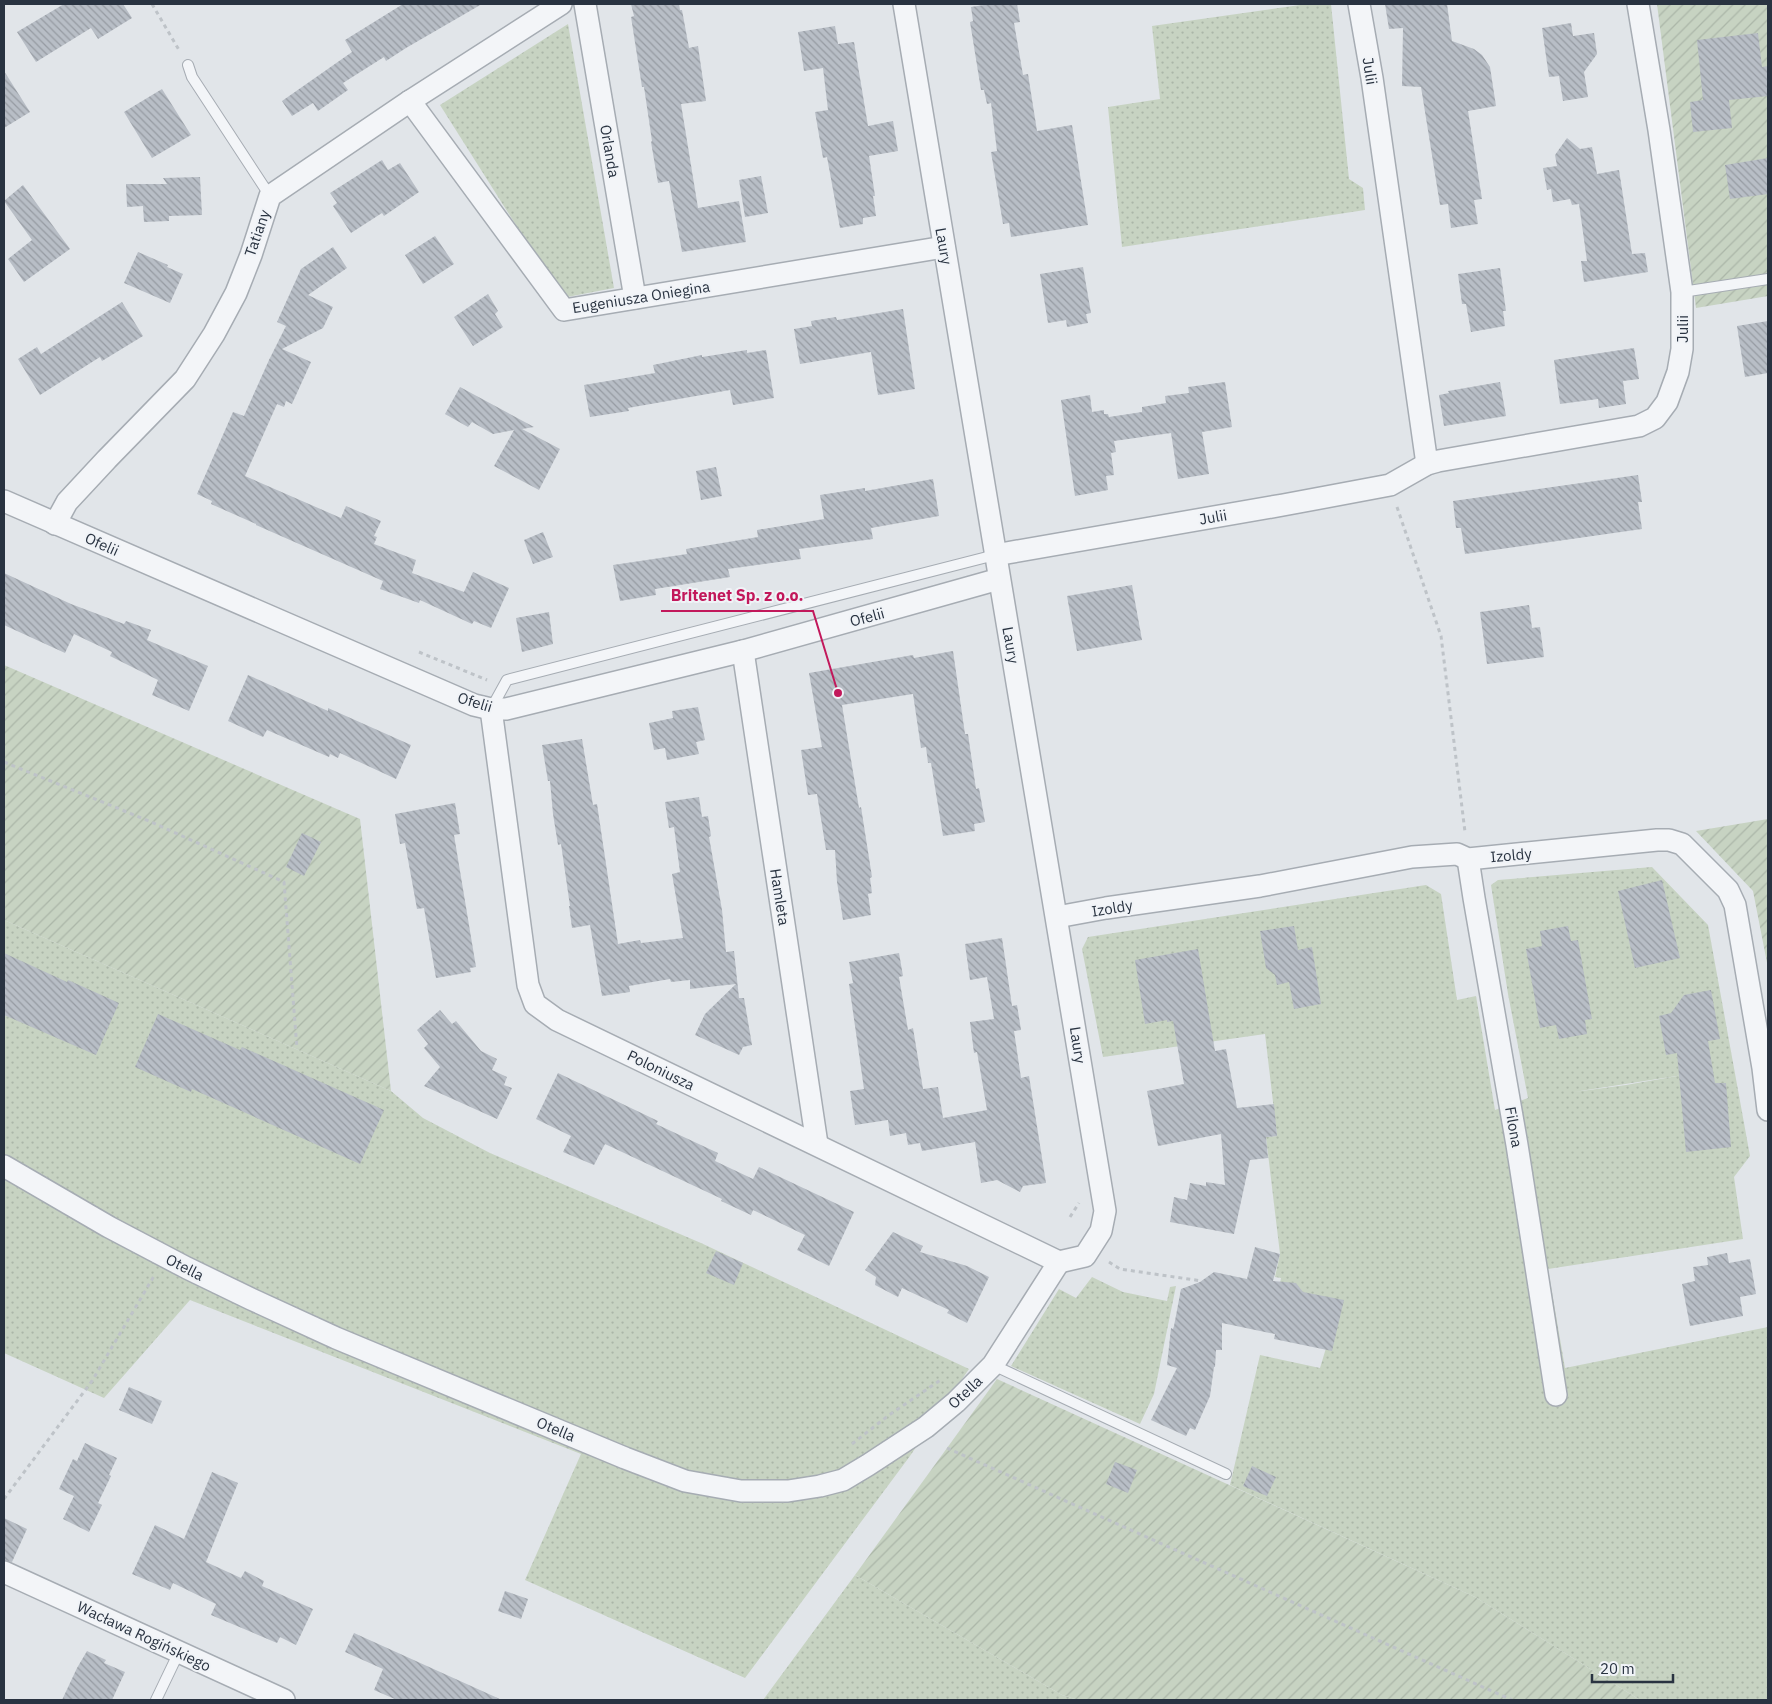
<svg xmlns="http://www.w3.org/2000/svg" width="1772" height="1704" font-family="'IBM Plex Sans',sans-serif">
<defs>
<pattern id="grass-dots" width="8" height="8" patternUnits="userSpaceOnUse" patternTransform="scale(1.25)"><rect width="8" height="8" fill="#c7d3c2"/><path d="M2 2h.1M6 6h.1" fill="none" stroke="#abb6a8" stroke-width="1.8" stroke-linecap="round"/></pattern>
<pattern id="garden-furrows" width="10" height="10" patternUnits="userSpaceOnUse" patternTransform="scale(1.25)"><rect width="10" height="10" fill="#c7d3c2"/><path d="M-1 1l2-2M0 10L10 0M9 11l2-2" fill="none" stroke="#abb6a8"/></pattern>
<pattern id="building-back-hatch" width="6" height="6" patternUnits="userSpaceOnUse" patternTransform="scale(1.25)"><rect width="6" height="6" fill="#b8bec6"/><path d="M-1 5l2 2M0 0l6 6M5-1l2 2" fill="none" stroke="#969ba2"/></pattern>
</defs>
<rect width="100%" height="100%" fill="#e1e5e9"/>
<!-- grass -->
<g fill="url(#grass-dots)" fill-rule="evenodd">
<path d="M1307,4H1331L1349,179L1363,188L1365,210L1122,247L1108,107L1160,99L1152,26Z"/>
<path d="M568,24L614,288L562,298L440,105Z"/>
<path d="M1652,867L1708,925L1750,1156L1734,1177L1743,1239L1548,1269L1565,1368L1768,1327V1700H1640L1475,1597L1230,1485L1260,1355L1320,1368L1339,1305L1279,1289L1281,1278L1275,1277L1280,1254L1266,1137L1277,1136L1265,1034L1103,1057L1082,949L1088,937L1426,885L1441,894L1457,1000L1476,996L1495,1110L1528,1098L1508,994L1491,885L1498,880ZM1683,1075L1626,1085L1574,1092Z"/>
<path d="M4,920L391,1091L423,1118L490,1153L701,1243L969,1369L910,1456L745,1678L525,1580L581,1454L190,1300L104,1398L4,1353Z"/>
<path d="M1092,1277L1123,1292L1167,1301L1170,1287L1176,1286L1154,1394L1140,1424L1011,1366L1059,1289L1076,1298Z"/>
<path d="M855,1575L1062,1695L1078,1700H763Z"/>
</g>
<!-- garden -->
<g fill="url(#garden-furrows)">
<path d="M1657,4H1768V296L1696,308Z"/>
<path d="M4,665L360,819L391,1091L4,920Z"/>
<path d="M1768,819V968L1753,891L1696,831Z"/>
<path d="M997,1379L1475,1597L1640,1700H1078L1062,1695L855,1575Z"/>
</g>
<!-- building -->
<g fill="url(#building-back-hatch)">
<path d="M64,4H123L132,18L98,39L91,28L36,62L17,32Z"/>
<path d="M403,4H482L406,48L386,61L384,57L343,83L348,90L318,111L313,103L292,116L282,101L352,52L345,40Z"/>
<path d="M631,4H679L680,10H682L689,48L698,46L706,101L681,104L698,208L739,201L746,242L682,252L669,181L658,183L651,142L652,141L644,87H642L631,17L634,16Z"/>
<path d="M990,4H1017L1020,22L1014,23L1023,75L1028,74L1037,131L1072,125L1088,225L1011,237L1009,223L1003,224L991,152L997,151L991,103L987,104L984,90H981L970,22L973,21L971,7Z"/>
<path d="M1385,4H1447L1452,41L1474,49L1482,55L1490,67L1496,106L1468,111L1482,199L1474,200L1478,224L1451,228L1448,204L1440,205L1421,87L1402,86L1403,28L1389,29Z"/>
<path d="M1571,23L1573,36L1594,33L1597,54L1584,72L1588,97L1563,101L1559,76L1549,77L1542,28Z"/>
<path d="M835,26L838,44L854,42L868,126L893,121L898,151L869,156L875,196H873L876,216L863,218V224L840,228L827,157L823,158L815,112L828,110L823,68L804,71L798,32Z"/>
<path d="M1758,33L1762,67L1768,66V96L1729,100L1732,128L1693,132L1690,102L1703,100L1697,40Z"/>
<path d="M4,71L30,112L4,128Z"/>
<path d="M162,89L191,135L152,158L124,112Z"/>
<path d="M1567,138L1580,149L1592,147L1597,174L1619,170L1632,254L1645,253L1648,272L1584,282L1581,261H1587L1579,204L1572,205L1570,199L1553,202L1551,189L1547,190L1543,168L1557,166L1555,155Z"/>
<path d="M1768,158V194L1730,199L1725,165Z"/>
<path d="M382,160L388,170L400,163L419,192L384,216L382,213L351,233L333,206L337,203L330,193Z"/>
<path d="M761,176L768,213L745,217L739,180Z"/>
<path d="M200,177L202,215L169,216V221L144,222L143,206L127,207L126,184H167L163,178Z"/>
<path d="M23,185L70,249L24,282L8,259L32,240L4,201Z"/>
<path d="M435,236L454,264L423,284L405,255Z"/>
<path d="M333,247L347,268L308,295L333,307L323,328L282,349L311,362L292,404L286,401L284,407L277,404L245,476L341,518L346,506L381,521L374,536L377,537L374,544L416,560L412,573L464,592L473,572L509,588L491,628L474,621L472,624L420,600L419,603L380,589L383,581L256,525V524L211,504L212,501L197,494L233,412L244,416L269,360L286,326L277,322L301,269Z"/>
<path d="M138,252L168,265L167,267L183,274L170,303L124,283Z"/>
<path d="M1083,267L1091,313L1086,314L1088,323L1067,327L1066,320L1048,323L1040,274Z"/>
<path d="M1500,268L1506,311H1503L1505,326L1471,332L1466,304H1462L1458,274Z"/>
<path d="M488,294L498,311L495,314L503,327L473,346L454,317Z"/>
<path d="M122,302L143,336L102,361L100,357L40,395L18,359L37,347L41,354Z"/>
<path d="M903,309L915,389L878,395L871,352L800,364L794,329L812,326L811,321L836,317L837,320Z"/>
<path d="M1768,321V373L1745,377L1737,326Z"/>
<path d="M1634,348L1639,379L1623,381L1626,404L1599,408L1598,399L1560,404L1554,360Z"/>
<path d="M747,350V353L766,350L774,398L733,405L730,390L628,408L629,411L590,417L584,385L655,373L653,365L702,355V357Z"/>
<path d="M1225,382L1232,427L1202,432L1209,474L1178,479L1171,433L1114,441L1116,452L1111,453L1114,475L1106,476L1108,490L1075,496L1061,400L1090,395L1092,412L1104,410V414H1108L1109,417L1142,412V407L1166,403L1165,396L1189,393L1188,387Z"/>
<path d="M1500,382L1506,416L1444,426L1439,395L1449,393L1448,391Z"/>
<path d="M460,387L534,427L522,429L560,449L539,490L494,466L514,430L493,434L472,422L468,427L445,414Z"/>
<path d="M716,467L722,496L701,500L696,471Z"/>
<path d="M1638,475L1642,502H1638L1642,529L1465,554L1461,528H1456L1453,501Z"/>
<path d="M933,479L939,516L871,528L873,539L799,549L801,559L728,569L730,577L655,589L656,595L620,601L613,565L687,554L686,549L758,537L757,530L824,519L820,495L865,488V491Z"/>
<path d="M543,532L553,557L533,564L524,540Z"/>
<path d="M4,573L71,604L124,624L126,621L151,630L147,640L208,666L189,711L152,695L158,680L110,656L112,652L74,634L65,653L4,625Z"/>
<path d="M1132,585L1142,640L1077,651L1067,596Z"/>
<path d="M1529,605L1532,628L1540,627L1544,657L1487,664L1480,612Z"/>
<path d="M549,612L553,644L522,652L516,618Z"/>
<path d="M953,651L965,734H968L976,789L979,788L985,822L974,824L975,831L943,836L931,763H928L926,747L921,748L913,694L842,705L859,808L861,807L872,877L870,878L872,893L868,894L871,915L843,920L837,882L835,850H826L817,794L808,795L801,750L822,747L809,673L913,655L914,658Z"/>
<path d="M248,675L328,711V708L411,745L396,779L340,753L338,758L330,754L329,757L267,730L263,737L228,721Z"/>
<path d="M698,707L705,740L696,742L699,754L667,760L665,748L654,750L649,723L673,718L672,711Z"/>
<path d="M582,739L593,805L597,804L618,944L640,940L641,943L683,938L672,874L680,872L674,827L669,828L665,802L699,797L702,817L708,816L711,836L709,837L722,910L726,952L734,951L739,998H744L752,1045L743,1047L739,1055L695,1035L705,1014L736,984L690,989V980L671,982L670,979L629,986L630,992L602,996L590,925L572,928L569,906H570L561,844L558,845L553,814L550,781H548L542,745Z"/>
<path d="M455,803L460,834L454,835L476,967L470,968L471,972L436,978L424,908L417,909L405,843L400,844L395,814Z"/>
<path d="M302,833L321,842L304,876L286,867Z"/>
<path d="M1662,880L1680,958L1635,968L1618,891Z"/>
<path d="M1294,926L1298,950L1312,947L1321,1004L1294,1009L1289,982L1277,985L1275,975L1266,968L1260,931Z"/>
<path d="M1568,926L1571,941L1578,940L1592,1019L1585,1020L1587,1034L1559,1039L1556,1025L1540,1028L1526,949L1542,946L1540,931Z"/>
<path d="M1002,938L1012,1006L1017,1005L1021,1030L1014,1031L1021,1078L1029,1076L1046,1183L1023,1186L1020,1192L997,1180L981,1183L975,1142L922,1151L920,1143L908,1145L906,1133L890,1136L888,1120L855,1125L850,1091L864,1089L849,984L853,983L849,962L899,953L903,976L899,977L908,1030L913,1028L923,1089L938,1087L943,1118L987,1110L977,1052L974,1053L970,1022L994,1019L987,977L970,980L965,944Z"/>
<path d="M1198,949L1215,1051L1226,1049L1237,1108L1274,1104L1277,1136L1266,1137L1268,1158L1250,1160L1234,1234L1170,1222L1174,1197L1187,1200L1190,1183L1206,1186V1182L1225,1185L1221,1134L1158,1146L1147,1091L1184,1084L1173,1021L1167,1022V1020L1145,1024L1135,960Z"/>
<path d="M4,953L67,982L68,980L119,1003L96,1055L4,1015Z"/>
<path d="M1711,990L1720,1039L1708,1041L1715,1083H1726L1731,1147L1686,1152L1677,1053L1666,1055L1659,1016L1671,1013L1684,995Z"/>
<path d="M440,1010L452,1024L456,1021L481,1051L497,1059L492,1070L507,1077L504,1085L512,1088L497,1119L424,1086L440,1067L424,1048L428,1044L417,1030Z"/>
<path d="M158,1014L240,1050L242,1047L384,1110L360,1164L192,1089L191,1092L135,1067Z"/>
<path d="M558,1073L658,1121L656,1124L718,1153L715,1161L753,1179L759,1167L854,1212L829,1266L797,1250L805,1235L753,1210L751,1215L721,1201L722,1199L605,1144L594,1165L563,1152L571,1136L536,1119Z"/>
<path d="M893,1232L923,1246L920,1252L967,1266L989,1277L967,1323L947,1313L949,1310L902,1288L898,1297L875,1285L876,1277L865,1270Z"/>
<path d="M1255,1247L1280,1254L1273,1281L1296,1283L1303,1292L1344,1300L1332,1351L1274,1339L1275,1334L1222,1323V1350H1216L1215,1367H1214L1210,1396L1195,1430L1190,1428L1186,1436L1151,1420L1177,1368L1167,1365L1171,1328L1173,1329L1174,1326L1181,1289L1200,1282L1214,1272L1247,1279Z"/>
<path d="M716,1251L743,1263L734,1285L706,1273Z"/>
<path d="M1727,1253L1729,1263L1750,1259L1756,1294L1740,1297L1743,1316L1690,1326L1682,1284L1695,1281L1693,1267L1708,1265L1707,1257Z"/>
<path d="M129,1387L162,1401L152,1424L119,1410Z"/>
<path d="M85,1443L117,1458L109,1475L111,1476L98,1503L102,1505L89,1532L63,1519L74,1496L59,1489L73,1459L77,1461Z"/>
<path d="M1115,1462L1137,1470L1128,1493L1106,1484Z"/>
<path d="M1252,1466L1276,1477L1267,1496L1243,1486Z"/>
<path d="M212,1472L238,1483L206,1562L241,1578L245,1571L264,1581L262,1586L313,1609L296,1645L280,1637L277,1643L211,1615L216,1604L173,1583L170,1590L132,1574L155,1525L184,1539Z"/>
<path d="M4,1518L27,1529L12,1562L4,1560Z"/>
<path d="M505,1591L528,1599L521,1619L498,1611Z"/>
<path d="M354,1633L502,1700H397L374,1690L383,1669L345,1652Z"/>
<path d="M87,1651L106,1660L104,1663L125,1672L112,1700H62L77,1668Z"/>
</g>
<g fill="none" stroke-linecap="round" stroke-linejoin="round">
<defs>
<g id="service">
<path d="M188,65L192,77L270,196"/>
<path d="M1682,292L1768,279"/>
<path d="M491,709L507,680L995,555"/>
<path d="M993,1365L1226,1474"/>
<path d="M156,1700L179,1652"/>
</g>
<g id="minor">
<path d="M585,4L635,298"/>
<path d="M904,4L1105,1211L1101,1231L1085,1256L1059,1262"/>
<path d="M1359,4L1372,78L1427,464"/>
<path d="M410,101L564,310L944,247"/>
<path d="M4,501L474,705L491,709H506L743,651L999,579"/>
<path d="M55,524L67,502L107,459L185,379L214,334L236,293L251,255L270,196L410,101L561,4"/>
<path d="M995,555L1283,505L1390,485L1427,464L1438,461L1639,426L1655,418L1667,402L1678,372L1682,349V292L1659,130L1638,4"/>
<path d="M743,651L817,1144"/>
<path d="M491,709L528,985L535,1004L557,1020L1059,1262"/>
<path d="M1468,859L1474,898L1517,1145L1556,1395"/>
<path d="M1057,917L1106,908L1260,886L1412,857L1457,854L1468,859L1657,840H1669L1682,844L1728,890L1735,905L1763,1068L1768,1110"/>
<path d="M4,1166L109,1227L187,1268L251,1299L336,1338L625,1458L685,1481L741,1491H788L820,1486L843,1480L868,1465L926,1427L956,1402L993,1365L1059,1262"/>
<path d="M4,1572L284,1700"/>
</g>
</defs>
<!-- service casing -->
<use href="#service" stroke="#a6acb3" stroke-width="12"/>
<!-- minor casing -->
<use href="#minor" stroke="#a6acb3" stroke-width="24"/>
<!-- path -->
<g stroke="#bec3c8" stroke-width="3" stroke-dasharray="4 4" stroke-linecap="butt">
<path d="M152,4L179,50"/>
<path d="M1397,507L1441,636L1465,832"/>
<path d="M419,652L487,680"/>
<path d="M4,762L149,821L284,882L297,1049"/>
<path d="M1070,1217L1079,1203"/>
<path d="M1109,1262L1120,1269L1202,1281"/>
<path d="M852,1444L889,1415L942,1379"/>
<path d="M947,1448L1512,1700"/>
<path d="M4,1499L92,1381L154,1276"/>
</g>
<!-- service -->
<use href="#service" stroke="#f3f5f8" stroke-width="10"/>
<!-- minor -->
<use href="#minor" stroke="#f3f5f8" stroke-width="21"/>
</g>
<g text-anchor="middle" dominant-baseline="central" stroke-width="4" stroke-linejoin="round" paint-order="stroke">
<!-- street labels -->
<g font-size="15" fill="#293341" stroke="#f0f3f7">
<text transform="translate(1370 71) rotate(81)">Julii</text>
<text transform="translate(610 151) rotate(80)">Orlanda</text>
<text transform="translate(257 233) rotate(-71)">Tatiany</text>
<text transform="translate(944 246) rotate(80)">Laury</text>
<text transform="translate(641 297) rotate(-9)">Eugeniusza Oniegina</text>
<text transform="translate(1682 329) rotate(-90)">Julii</text>
<text transform="translate(1213 517) rotate(-10)">Julii</text>
<text transform="translate(102 544) rotate(24)">Ofelii</text>
<text transform="translate(867 617) rotate(-15)">Ofelii</text>
<text transform="translate(1011 645) rotate(80)">Laury</text>
<text transform="translate(475 702) rotate(17)">Ofelii</text>
<text transform="translate(1511 855) rotate(-5)">Izoldy</text>
<text transform="translate(780 897) rotate(81)">Hamleta</text>
<text transform="translate(1112 908) rotate(-9)">Izoldy</text>
<text transform="translate(1078 1045) rotate(81)">Laury</text>
<text transform="translate(661 1070) rotate(26)">Poloniusza</text>
<text transform="translate(1514 1127) rotate(80)">Filona</text>
<text transform="translate(185 1267) rotate(27)">Otella</text>
<text transform="translate(965 1392) rotate(-43)">Otella</text>
<text transform="translate(556 1429) rotate(23)">Otella</text>
<text transform="translate(144 1636) rotate(25)">Wacława Rogińskiego</text>
</g>
</g>
<!-- callouts -->
<path fill="none" stroke="#c2185b" stroke-width="2" d="M838 693L813 611H661"/>
<circle fill="#c2185b" stroke="#f0f3f7" stroke-width="2" cx="838" cy="693" r="5"/>
<g font-size="16" text-anchor="middle" font-weight="bold" fill="#c2185b" stroke="#f0f3f7" stroke-width="4" stroke-linejoin="round" paint-order="stroke">
<text x="737" y="601">Britenet Sp. z o.o.</text>
</g>
<!-- border -->
<rect width="1772" height="1704" fill="none" stroke="#293341" stroke-width="10"/>
<!-- scale -->
<path d="M1592 1674v8h81v-8" fill="none" stroke="#293341" stroke-width="2.5"/>
<text x="1600" y="1674" font-size="15" fill="#293341" stroke="#f0f3f7" stroke-width="4" paint-order="stroke">20 m</text>
</svg>
